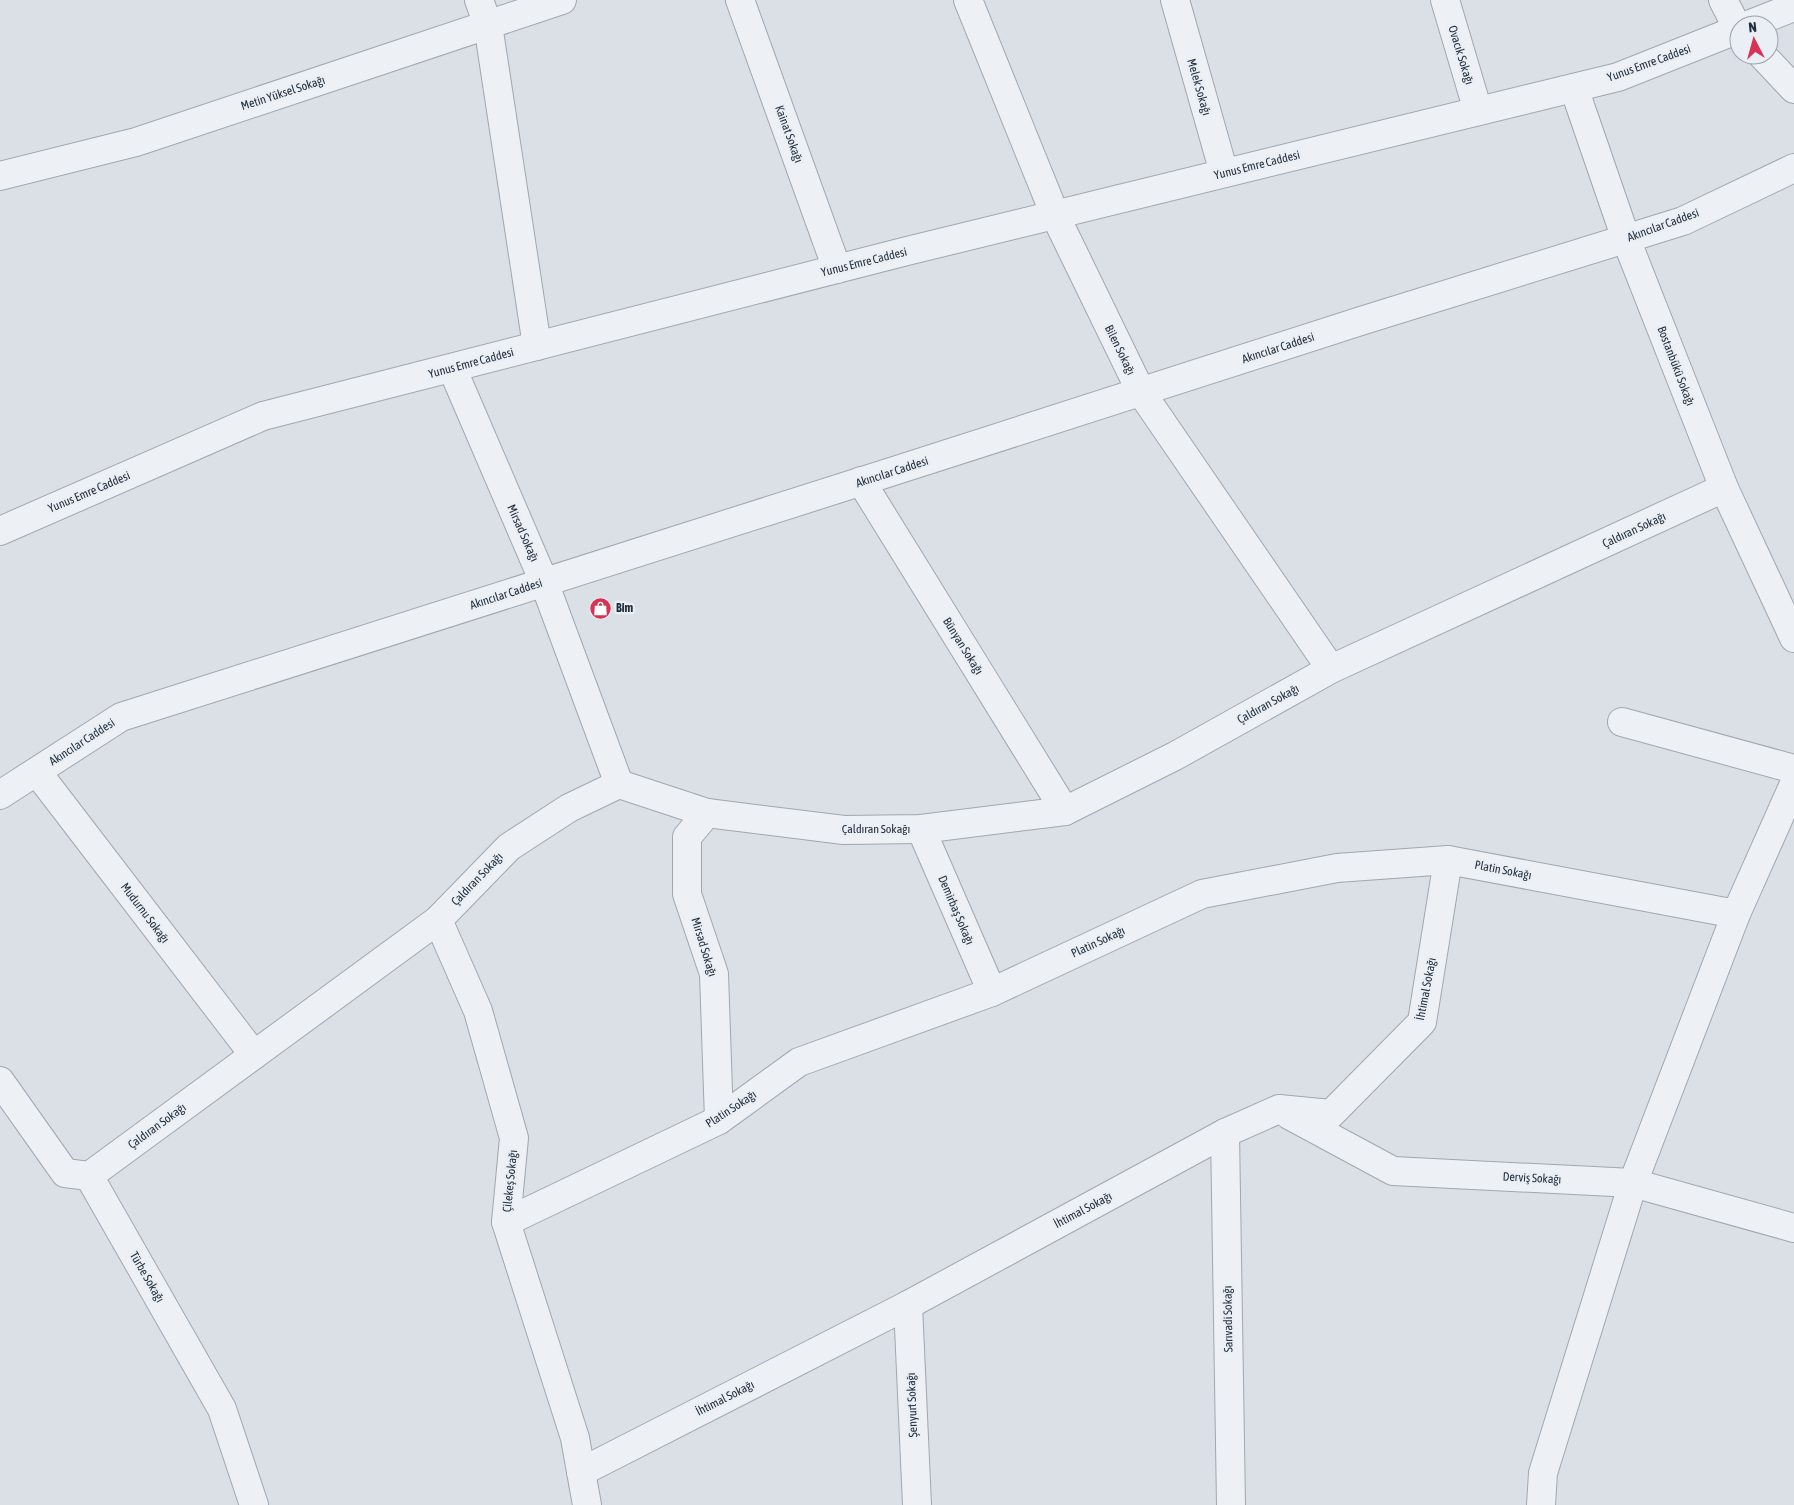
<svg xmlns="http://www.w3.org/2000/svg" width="1794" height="1505" font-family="'Asap Condensed',sans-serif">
<rect width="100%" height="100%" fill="#dae0e6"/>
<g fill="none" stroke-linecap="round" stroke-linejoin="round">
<defs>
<g id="street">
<path d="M479,0L488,25L537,346"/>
<path d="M740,0L837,269"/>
<path d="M968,0L1055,215L1141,392L1331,669"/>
<path d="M1175,0L1224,173"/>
<path d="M1445,0L1478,111"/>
<path d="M1723,0L1739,31"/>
<path d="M1748,25L1794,7"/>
<path d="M1762,55L1794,89"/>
<path d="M1574,88L1626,239L1724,488L1794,638"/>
<path d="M0,176L136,142L562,0"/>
<path d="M452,368L544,582L619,784"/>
<path d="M861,481L1065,811"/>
<path d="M0,531L263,416L907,251L1618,77L1739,29"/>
<path d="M1622,722L1794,769"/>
<path d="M37,772L254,1055"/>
<path d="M0,795L121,717L897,470L1364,320L1683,221L1794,168"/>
<path d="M707,813L687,837V894L714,974L719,1120"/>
<path d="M921,829L992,992"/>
<path d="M438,920L478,1011L514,1138L506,1222L575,1438L587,1505"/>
<path d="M0,1081L65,1173L89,1176L222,1409L254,1505"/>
<path d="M1289,1115L1393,1171L1633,1183L1794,1228"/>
<path d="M1225,1133L1231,1505"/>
<path d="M89,1176L438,920L509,847L569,808L619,784L707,813L844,830L921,829L1065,811L1175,756L1331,669L1724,488"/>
<path d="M506,1222L719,1120L799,1062L992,992L1202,894L1337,868L1448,860L1736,914"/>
<path d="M908,1305L917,1505"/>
<path d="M581,1472L908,1305L1225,1133L1279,1109L1331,1114L1422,1022L1448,860"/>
<path d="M1541,1505L1543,1473L1633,1183L1736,914L1794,784"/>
</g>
</defs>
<!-- street casing -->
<use href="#street" stroke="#a0a7b0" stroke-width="30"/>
<!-- street -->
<use href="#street" stroke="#edf0f5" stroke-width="28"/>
</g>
<!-- icons -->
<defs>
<symbol id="shop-disc" viewBox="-11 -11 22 22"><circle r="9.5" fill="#d83256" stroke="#e9eff4"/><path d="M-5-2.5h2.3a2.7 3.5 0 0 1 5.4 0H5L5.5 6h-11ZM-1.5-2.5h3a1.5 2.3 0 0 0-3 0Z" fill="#fff"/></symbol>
</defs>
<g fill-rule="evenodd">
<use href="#shop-disc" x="588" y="596" width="25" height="25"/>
</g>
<g text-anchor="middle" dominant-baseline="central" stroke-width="4.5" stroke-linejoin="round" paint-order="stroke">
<!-- street labels -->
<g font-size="12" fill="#242f3d" stroke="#e9eff4">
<text transform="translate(1461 55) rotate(73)">Ovacık Sokağı</text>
<text transform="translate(1649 63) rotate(-20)">Yunus Emre Caddesi</text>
<text transform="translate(1199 87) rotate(74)">Melek Sokağı</text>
<text transform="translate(283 93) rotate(-18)">Metin Yüksel Sokağı</text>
<text transform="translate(789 134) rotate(70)">Kainat Sokağı</text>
<text transform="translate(1257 165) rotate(-14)">Yunus Emre Caddesi</text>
<text transform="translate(1663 225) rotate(-20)">Akıncılar Caddesi</text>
<text transform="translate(864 262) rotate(-14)">Yunus Emre Caddesi</text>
<text transform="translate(1278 348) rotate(-18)">Akıncılar Caddesi</text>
<text transform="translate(1120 350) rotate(64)">Bilen Sokağı</text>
<text transform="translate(471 363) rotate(-15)">Yunus Emre Caddesi</text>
<text transform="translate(1676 366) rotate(69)">Bostanbükü Sokağı</text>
<text transform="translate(892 472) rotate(-18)">Akıncılar Caddesi</text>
<text transform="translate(89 492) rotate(-23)">Yunus Emre Caddesi</text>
<text transform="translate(1634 530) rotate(-25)">Çaldıran Sokağı</text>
<text transform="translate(523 533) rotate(66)">Mirsad Sokağı</text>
<text transform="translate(506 594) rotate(-18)">Akıncılar Caddesi</text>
<text transform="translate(963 646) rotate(58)">Bünyan Sokağı</text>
<text transform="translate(1268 704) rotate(-29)">Çaldıran Sokağı</text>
<text transform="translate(82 742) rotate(-33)">Akıncılar Caddesi</text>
<text x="876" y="829">Çaldıran Sokağı</text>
<text transform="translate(1503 870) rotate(11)">Platin Sokağı</text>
<text transform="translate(477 879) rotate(-46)">Çaldıran Sokağı</text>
<text transform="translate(956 910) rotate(67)">Demirbaş Sokağı</text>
<text transform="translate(145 913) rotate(53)">Mudurnu Sokağı</text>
<text transform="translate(1098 942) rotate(-25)">Platin Sokağı</text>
<text transform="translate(704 947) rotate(73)">Mirsad Sokağı</text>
<text transform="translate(1426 989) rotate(-79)">İhtimal Sokağı</text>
<text transform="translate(731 1109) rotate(-33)">Platin Sokağı</text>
<text transform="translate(157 1126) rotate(-36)">Çaldıran Sokağı</text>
<text transform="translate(1532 1178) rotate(3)">Derviş Sokağı</text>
<text transform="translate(510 1181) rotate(-84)">Çilekeş Sokağı</text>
<text transform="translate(1083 1210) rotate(-28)">İhtimal Sokağı</text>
<text transform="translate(147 1277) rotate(60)">Türbe Sokağı</text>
<text transform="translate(1228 1319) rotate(-91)">Sarıvadi Sokağı</text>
<text transform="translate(725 1398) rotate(-27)">İhtimal Sokağı</text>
<text transform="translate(912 1405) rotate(-92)">Şenyurt Sokağı</text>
</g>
<!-- poi labels -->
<g font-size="12" font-weight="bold" fill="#242f3d" stroke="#e9eff4" text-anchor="start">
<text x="616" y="608">Bim</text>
</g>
</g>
<!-- north arrow -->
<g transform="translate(1754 40) rotate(354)"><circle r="24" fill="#e9eff4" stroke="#9aa2ab"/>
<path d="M0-4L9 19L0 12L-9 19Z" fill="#d83256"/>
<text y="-8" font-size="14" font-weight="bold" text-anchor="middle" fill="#242f3d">N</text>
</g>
</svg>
